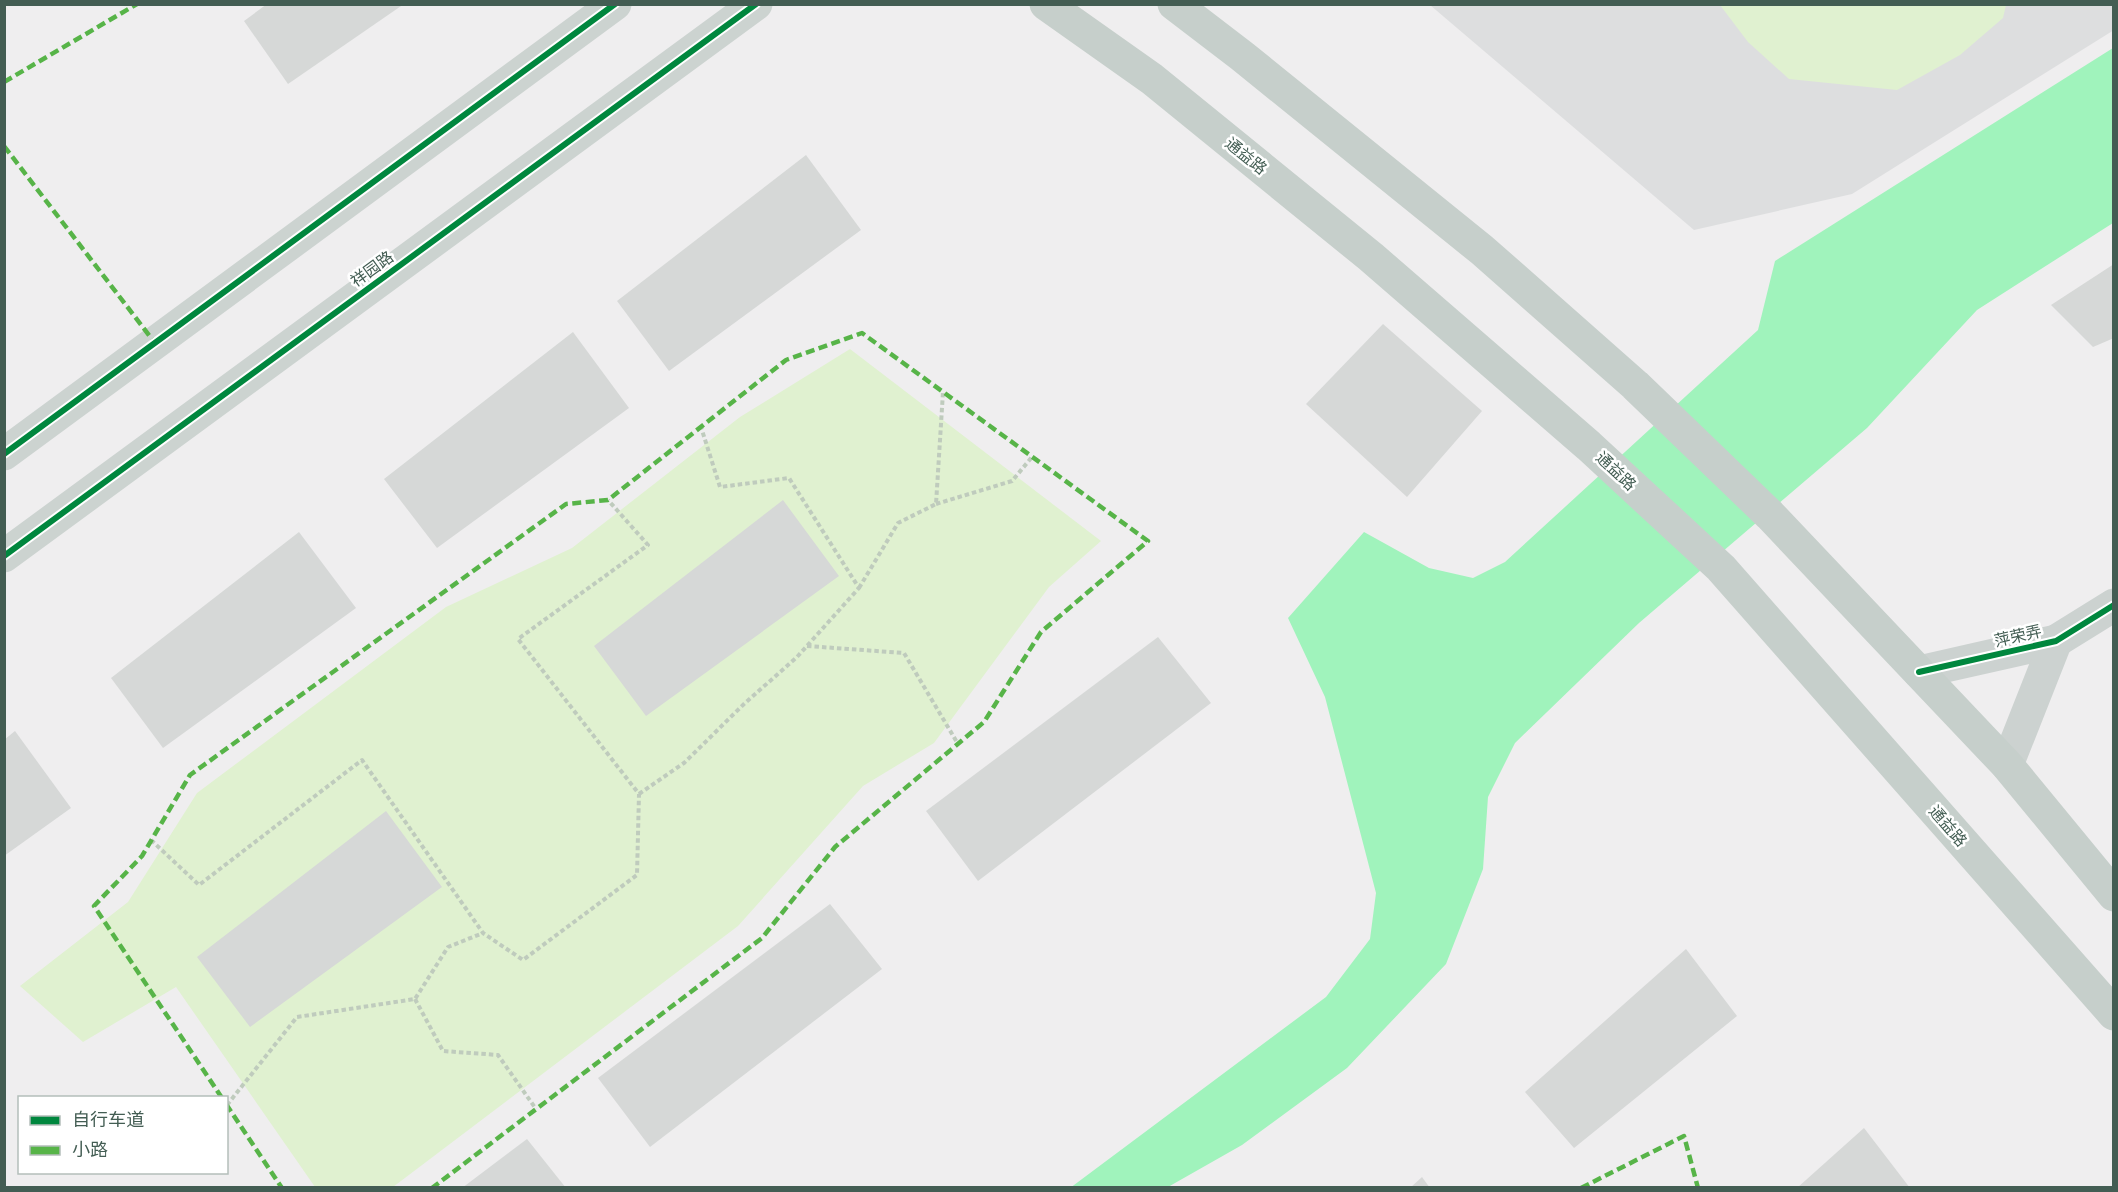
<svg xmlns="http://www.w3.org/2000/svg" width="2118" height="1192" font-family="Raleway,'Noto Sans SC',sans-serif">
<rect width="100%" height="100%" fill="#efeeef"/>
<!-- education -->
<path fill="#dddedf" d="M2113,4L2114,30L1852,194L1694,230L1430,5Z"/>
<!-- green -->
<g fill="#e0f1d0">
<path d="M1720,5H2006L2003,18L1960,55L1897,90L1789,79L1748,42Z"/>
<path d="M850,349L1101,541L1049,587L934,743L863,786L738,926L393,1187H315L176,987L83,1042L20,986L128,902L197,793L446,607L572,548L740,417Z"/>
</g>
<!-- water -->
<path fill="#a0f3bc" d="M2113,48V223L1977,310L1867,428L1639,623L1515,743L1488,797L1483,869L1446,964L1347,1068L1242,1145L1168,1187L1070,1188L1326,997L1370,939L1376,893L1325,697L1288,618L1364,532L1429,568L1473,578L1505,562L1758,330L1775,261Z"/>
<!-- building -->
<g fill="#d6d8d7">
<path d="M267,4H404L288,84L244,21Z"/>
<path d="M806,155L861,230L669,371L617,301Z"/>
<path d="M2114,264V338L2093,347L2051,305Z"/>
<path d="M1383,324L1482,411L1407,497L1306,404Z"/>
<path d="M573,332L629,408L437,548L384,479Z"/>
<path d="M783,500L839,576L646,716L594,646Z"/>
<path d="M299,532L356,608L163,748L111,678Z"/>
<path d="M1158,637L1211,703L978,881L926,811Z"/>
<path d="M15,731L71,808L4,856V740Z"/>
<path d="M386,811L442,887L250,1027L197,957Z"/>
<path d="M830,904L882,969L650,1147L598,1078Z"/>
<path d="M1686,949L1737,1016L1574,1148L1525,1092Z"/>
<path d="M1864,1128L1910,1188H1797Z"/>
<path d="M527,1139L566,1188H462Z"/>
<path d="M1422,1177L1430,1188H1410Z"/>
</g>
<g fill="none" stroke-linecap="round" stroke-linejoin="round">
<!-- path -->
<g stroke="#bfcbbd" stroke-width="4" stroke-dasharray="4.5 3" stroke-linecap="butt">
<path d="M936,504L1012,481L1032,457"/>
<path d="M859,588L898,523L936,504L943,392"/>
<path d="M807,646L904,653L958,744"/>
<path d="M639,794L684,763L744,704L797,657L859,588L789,478L720,487L701,427"/>
<path d="M151,840L199,885L362,760L483,933L523,960L637,875L639,794L518,639L648,545L608,500"/>
<path d="M415,999L443,1051L498,1055L536,1109"/>
<path d="M227,1105L297,1017L415,999L448,947L483,933"/>
</g>
<!-- street -->
<g stroke="#ccd2d0" stroke-width="33">
<path d="M1919,672L2056,641L2114,605"/>
<path d="M2007,765L2056,641"/>
</g>
<!-- secondary -->
<g stroke="#ccd3d0" stroke-width="33">
<path d="M4,454L615,4"/>
<path d="M4,556L756,4"/>
</g>
<!-- primary -->
<g stroke="#c6cfcb" stroke-width="33">
<path d="M1046,4L1152,79L1371,257L1589,446L1721,568L2114,1014"/>
<path d="M1174,4L1242,56L1482,250L1635,385L1770,515L2007,765L2114,895"/>
</g>
<!-- quiet -->
<g stroke="#57b448" stroke-width="4.5" stroke-dasharray="9 4.5" stroke-linecap="butt">
<path d="M4,82L137,4"/>
<path d="M4,146L155,343"/>
<path d="M222,1098L94,906L142,856L190,775L566,504L608,500L786,360L862,333L1148,541L1041,632L984,722L835,847L762,938L432,1188"/>
<path d="M226,1104L282,1188"/>
<path d="M1581,1188L1684,1136L1698,1188"/>
</g>
<defs>
<g id="cycleway">
<path d="M4,454L615,4"/>
<path d="M4,556L756,4"/>
<path d="M1919,672L2056,641L2114,605"/>
</g>
</defs>
<!-- cycleway casing -->
<use href="#cycleway" stroke="#fff" stroke-width="10"/>
<!-- cycleway -->
<use href="#cycleway" stroke="#00873e" stroke-width="6"/>
</g>
<g text-anchor="middle" dominant-baseline="central" stroke-width="5" stroke-linejoin="round" paint-order="stroke">
<!-- street labels -->
<g font-size="16" fill="#435d53" stroke="#fff">
<text transform="translate(1246 156) rotate(39)">通益路</text>
<text transform="translate(372 269) rotate(-36)">祥园路</text>
<text transform="translate(1616 471) rotate(43)">通益路</text>
<text transform="translate(2018 636) rotate(-13)">萍荣弄</text>
<text transform="translate(1948 826) rotate(49)">通益路</text>
</g>
</g>
<!-- border -->
<rect width="2118" height="1192" fill="none" stroke="#435d53" stroke-width="12"/>
<!-- legend -->
<rect x="18" y="1096" width="210" height="78" fill="#ffffff" stroke="#b4beba" stroke-width="1.5"/>
<rect x="30" y="1116" width="30" height="9" fill="#00873e" stroke="#b4beba" stroke-width="1.5"/>
<text x="72" y="1126" font-size="18" fill="#435d53">自行车道</text>
<rect x="30" y="1146" width="30" height="9" fill="#57b448" stroke="#b4beba" stroke-width="1.5"/>
<text x="72" y="1156" font-size="18" fill="#435d53">小路</text>
</svg>
